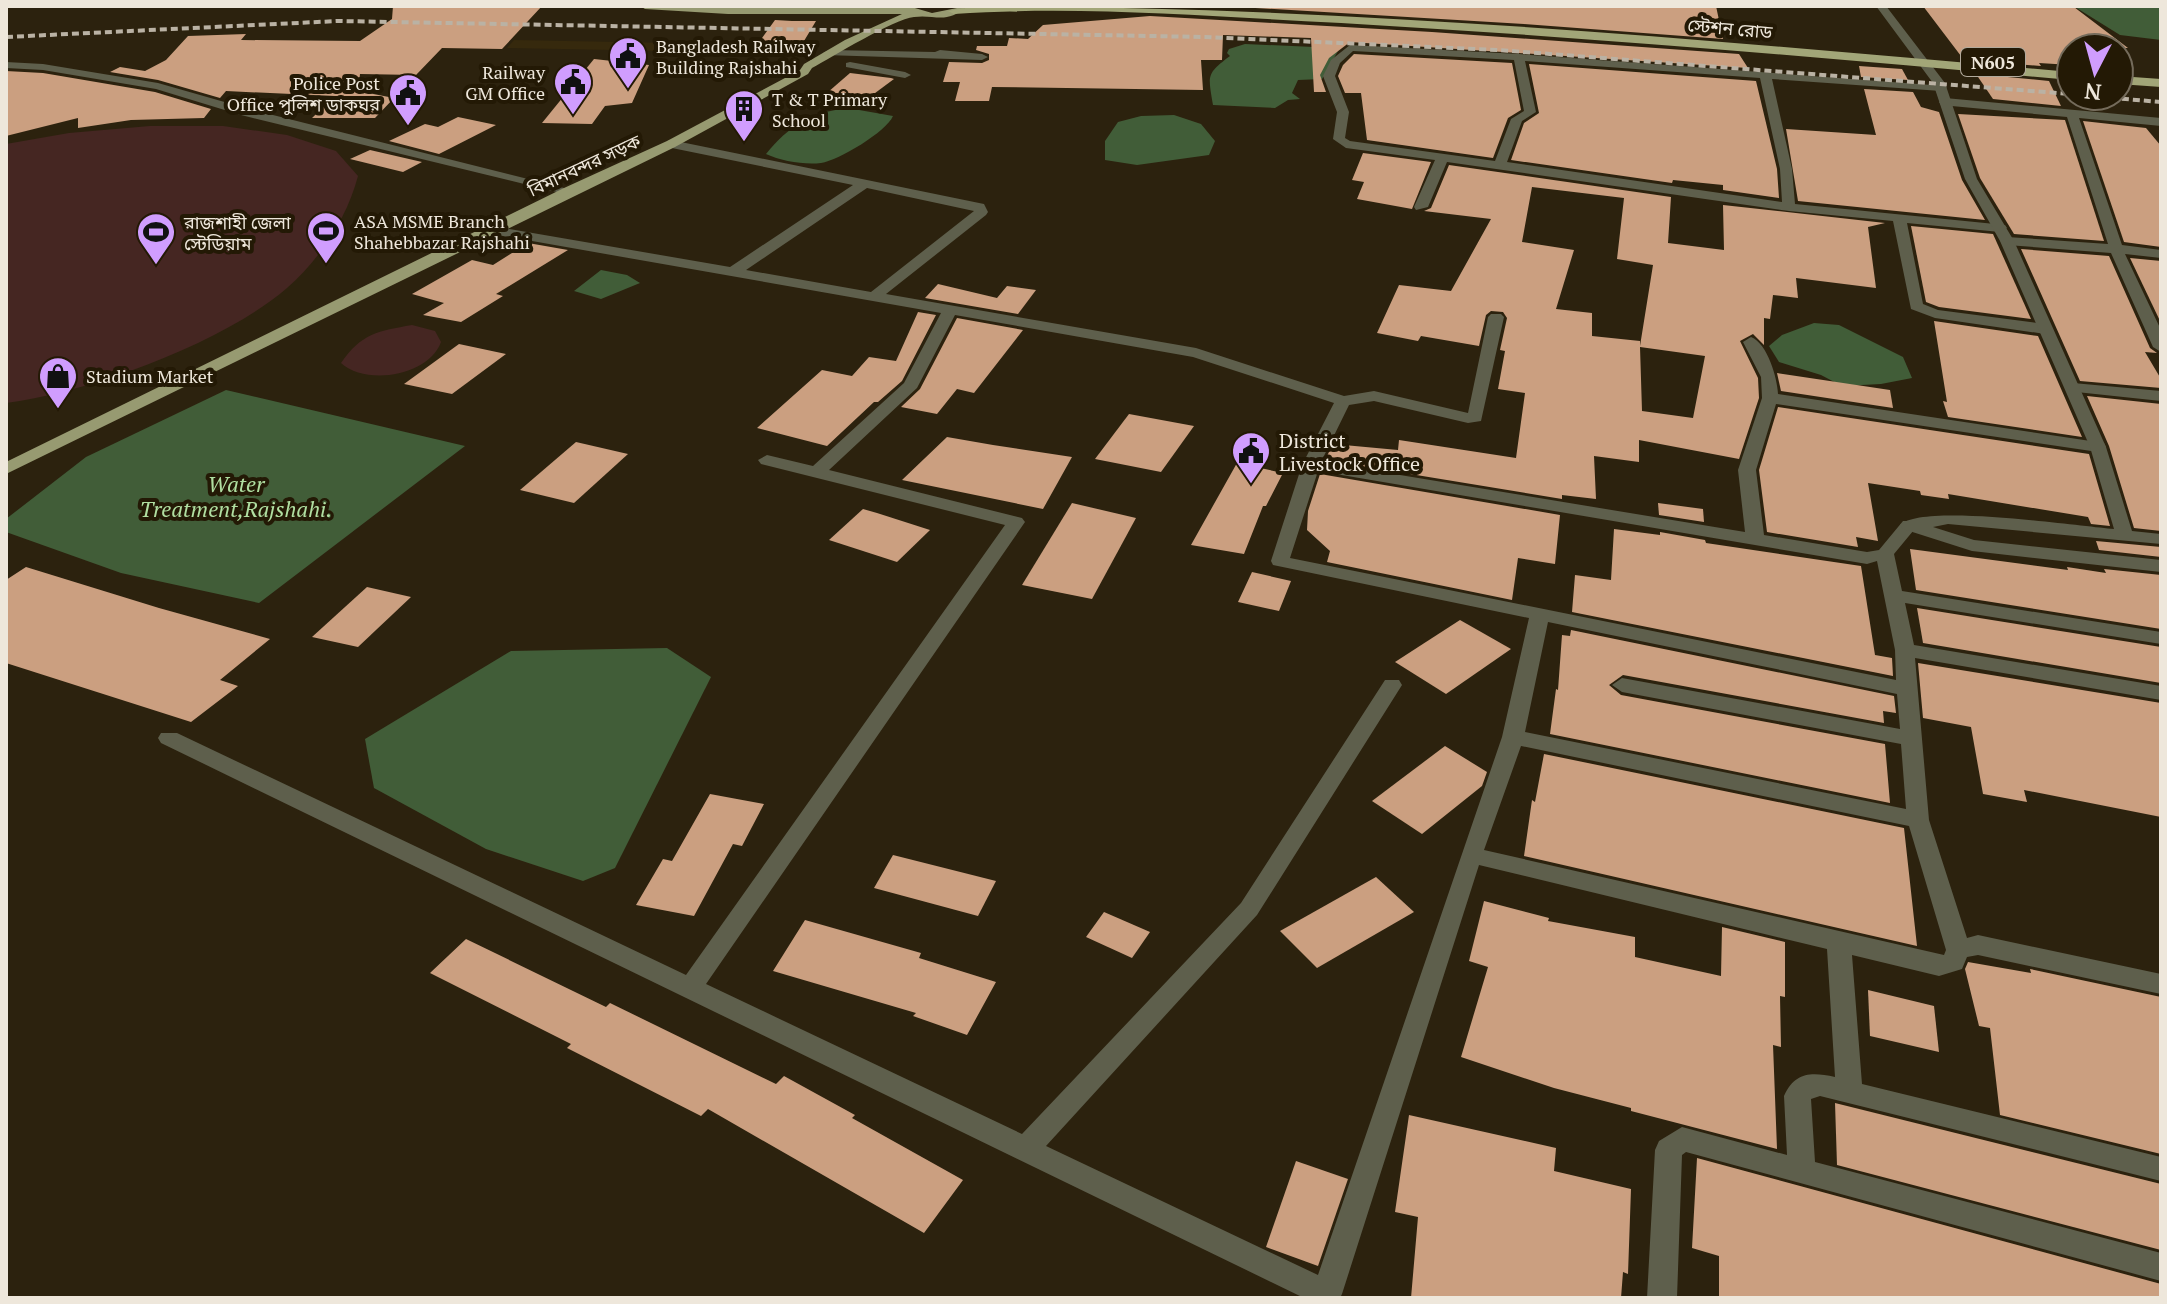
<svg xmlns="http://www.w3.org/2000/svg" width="2167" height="1304" font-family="'PT Serif','Noto Sans Bengali',serif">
<rect width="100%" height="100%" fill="#2c220e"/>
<!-- built -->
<path fill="#36290d" d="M514,40L673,43L667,51L507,48Z"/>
<!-- green -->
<g fill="#452622">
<path d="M150,126H223L287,135L336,151L358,176C347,218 320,259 287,288C223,343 89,392 6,403V144L69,133Z"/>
<path d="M412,325L435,331L441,342C429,376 366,386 341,363C362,333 378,331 412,325Z"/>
</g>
<!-- water -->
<g fill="#415d38">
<path d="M2068,6H2161V40L2120,35L2075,7Z"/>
<path d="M1245,44L1336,48L1338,51L1322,79L1298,80L1292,93L1300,99L1288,100L1275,108L1213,105C1208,75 1206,74 1230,56L1227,53L1229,49Z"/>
<path d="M848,108L893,116C886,132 839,160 821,163C804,165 781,161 766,154C788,126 813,112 848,108Z"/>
<path d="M1174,115L1201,124L1215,141L1209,155L1137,165L1105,160V141L1118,122L1141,116Z"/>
<path d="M601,270L627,275L640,283L601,299L574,291Z"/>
<path d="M1814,323L1839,325L1903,357L1912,378L1881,384L1842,386L1821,375L1779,362L1769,346L1782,335Z"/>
<path d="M226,390L465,446L259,603L121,573L6,532V519L86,457Z"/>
<path d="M667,648L711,677L615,868L583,881L486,849L374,788L365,739L511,651Z"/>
</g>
<!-- building -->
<g fill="#cb9f80" fill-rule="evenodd">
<path d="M393,6H542L502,49L442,48L416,75L360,74L358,91L394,98L375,118H312L335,96L226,91L220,98L158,80L110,72L120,67L145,71L166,60L188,36L246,34L241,40L360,41L392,19Z"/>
<path d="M1222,6H1716L1723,39L1524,24Z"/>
<path d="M1923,6L2074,7L2128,48H2071V65L2039,63L2041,66L1964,60Z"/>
<path d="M1150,16L1432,32L1739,54L1748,68L1350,42L1329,58L1320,75L1326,92H1314L1311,38L1223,35L1222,60H1201L1203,90L992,87L989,101H955L960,82H943L949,62L982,63L989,60V54L976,50L977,46H1007L1009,38L1028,39L1043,25Z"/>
<path d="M775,20L792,21H816L801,46L757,45Z"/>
<path d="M1354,54L1512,63L1521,110L1508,118L1493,158L1367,140L1361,93H1345L1338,76L1343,65Z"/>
<path d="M594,59L649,65L632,103L605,106L592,124L542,123Z"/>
<path d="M1529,64L1756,81L1777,169L1779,198L1723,190V185L1673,180L1672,183L1511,160L1524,123L1539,113Z"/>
<path d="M1859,66L1902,69L1908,80L1861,77Z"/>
<path d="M6,71L43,73L155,92L211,109L204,118L131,120L78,128V118L6,136Z"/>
<path d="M850,73L891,78L894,79L867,99H820Z"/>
<path d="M1976,74L2049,81L2061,106L1993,99Z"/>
<path d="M1864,89L1913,92L1921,107L1939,112L1962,180L1985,220L1798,201L1786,129L1876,135Z"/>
<path d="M1958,114L2065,120L2104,241L2014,234L1980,178Z"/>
<path d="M458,117L496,125L439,154L389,141L425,124L438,127Z"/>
<path d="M2083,121L2146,128L2161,146V247L2124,242Z"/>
<path d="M370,150L422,162L403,172L350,159Z"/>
<path d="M1363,153L1431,162L1412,209L1357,199L1364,182L1352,180Z"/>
<path d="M1449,165L1671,197L1668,243L1724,250L1723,205L1885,223L1868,227L1876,288L1796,278L1798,298L1773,295L1770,319L1764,318V345L1753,334L1740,341L1758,378L1759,398L1739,459L1639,440V462L1594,456L1596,499L1562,495V499L1325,460L1333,444L1398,450L1399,440L1516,458L1525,393L1498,389L1505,351L1500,350L1507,318L1503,312L1491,311L1486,315L1479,346L1421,336L1418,341L1377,333L1399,285L1451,291L1491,219L1424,211L1431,208ZM1532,187L1624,198L1617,259L1653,265L1640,346V341L1592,336V313L1556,309L1574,250L1522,242ZM1640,347L1705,356L1693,418L1642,411Z"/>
<path d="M1911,226L1993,234L2031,319L1939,307L1926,302Z"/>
<path d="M528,243L568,250L496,294L503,296L461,322L423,315L444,303L412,294L472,260L493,265Z"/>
<path d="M2021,249L2109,256L2150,348L2157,353L2145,352L2161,379V388L2080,381Z"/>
<path d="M2130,258L2161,261V323Z"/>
<path d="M938,284L997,298L1007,286L1036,290L1018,314L925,298Z"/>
<path d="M918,312L936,315L902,381L878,402H874L827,446L757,428L822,370L852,376L869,357L896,361Z"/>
<path d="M957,318L1023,330L974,393L957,389L937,414L901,407L920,389Z"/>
<path d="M1934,321L2038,336L2082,437L1948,417L1943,401L1947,402Z"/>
<path d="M459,344L506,354L452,394L404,384Z"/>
<path d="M1777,373L1890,390L1893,408L1781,391Z"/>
<path d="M2087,396L2161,404V531L2134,528L2109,446Z"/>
<path d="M1778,407L2089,454L2110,526L2091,524L2088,517L1948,494L1949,499L1921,495L1920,491L1868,483L1878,541L1856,537L1858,547L1767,532L1759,470Z"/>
<path d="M1129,414L1194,426L1161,472L1095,459Z"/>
<path d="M947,437L993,445L1072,457L1043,509L902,480Z"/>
<path d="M576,442L628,454L574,503L520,490Z"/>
<path d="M1237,463L1283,473L1266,506H1263L1244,554L1191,545Z"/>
<path d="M1320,474L1560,515L1555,564L1518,558L1512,600L1327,562L1330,551L1307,530L1308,511Z"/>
<path d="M1072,503L1136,518L1092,599L1022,585Z"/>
<path d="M1658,503L1703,509L1704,522L1659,515Z"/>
<path d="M863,509L877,513L930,530L897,562L829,540Z"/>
<path d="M1614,529L1660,535V532L1705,540L1706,543L1861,566L1875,655L1892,658L1893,676L1572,612L1575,575L1611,580Z"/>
<path d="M2096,541L2161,547V557L2099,550Z"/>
<path d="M1910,549L2068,570L2067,567L2106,573L2104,569L2161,575V629L1916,590Z"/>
<path d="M26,567L159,608L270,639L220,680L238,686L191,722L6,663V580Z"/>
<path d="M1252,572L1291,581L1279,611L1238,602Z"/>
<path d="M367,587L411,597L358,647L312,637Z"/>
<path d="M1917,608L2161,647V683L1923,643Z"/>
<path d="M1460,620L1511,649L1446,694L1395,662Z"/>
<path d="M1571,630L1894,696L1896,713L1883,711L1884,723L1623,675L1609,685L1621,695L1885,744L1890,803L1550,734L1556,689L1558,690L1562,635L1570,636Z"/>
<path d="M1918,663L2161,703V817L2024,790L2027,802L1983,794L1971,727L1923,718Z"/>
<path d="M1445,746L1487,772L1482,786L1422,834L1372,801Z"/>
<path d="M1544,754L1904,828L1917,946L1524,856L1532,800L1535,802Z"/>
<path d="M710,794L764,804L742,846L733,844L694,916L636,905L663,859L672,861Z"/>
<path d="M893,855L996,881L978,916L874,888Z"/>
<path d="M1376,877L1414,912L1317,968L1280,931Z"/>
<path d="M1484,901L1549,918L1548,921L1635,937V957L1721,976L1722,927L1785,942V997L1780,996L1781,1047L1773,1045L1777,1149L1631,1111V1108L1554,1088L1461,1057L1488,967L1469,961Z"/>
<path d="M1104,912L1150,932L1132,958L1086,937Z"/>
<path d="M805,920L921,953L919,958L996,982L967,1035L913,1016L916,1013L773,971Z"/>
<path d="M466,939L606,1007L610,1003L776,1084L784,1076L855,1115L852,1118L963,1180L924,1233L708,1109L701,1116L567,1048L571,1044L430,973Z"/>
<path d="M1968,962L2031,973L2030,969L2161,997V1154L2000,1115L1990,1028L1979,1026L1965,969Z"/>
<path d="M1868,990L1934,1006L1939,1052L1870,1036Z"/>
<path d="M1835,1103L2161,1184V1250L1837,1165Z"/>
<path d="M1409,1115L1556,1148L1554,1171L1631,1189L1628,1274L1623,1272L1621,1298H1411L1418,1217L1395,1212Z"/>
<path d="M1697,1158L2161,1284V1298H1719V1256L1692,1248Z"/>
<path d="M1296,1161L1348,1179L1318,1266L1266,1247Z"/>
</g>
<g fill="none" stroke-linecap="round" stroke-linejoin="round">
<!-- minor -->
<g fill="#5e5f4c" fill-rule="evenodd">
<path d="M1350,45L1519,54L1945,86L1947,88L1941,91L1772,79L1792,169L1795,204L2005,225L2007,228L2000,232L1907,223L1923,304L1938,310L2045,324L2053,329L2045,334L1935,318L1911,309L1893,221L1789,211L1447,162L1428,207L1416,210L1414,207L1435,160L1346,148L1333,139L1337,112L1323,76L1331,60ZM1353,51L1514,60L1524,111L1511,119L1495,161L1350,141L1345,138L1349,112L1335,76L1340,63ZM1525,61L1760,78L1780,169L1782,202L1507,162L1522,121L1536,112Z"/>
<path d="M829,50L935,52L940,50L982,54L988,57L982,60L825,55L823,53Z"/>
<path d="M6,62L43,64L158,83L249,109L576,191L569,195L241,115L156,89L43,70L6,68Z"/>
<path d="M850,62L905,72L911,75L905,78L846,67V63Z"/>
<path d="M1945,98L2161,118V126L2079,118L2122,245L2161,250V258L2125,254L2161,330V352L2153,347L2111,253L2007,245L2000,241L2007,237L2108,244L2067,117L1941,105L1939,102Z"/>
<path d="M671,140L984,204L988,212L986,215L886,294L1196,348L1344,396L1374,391L1468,413L1488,317L1491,314H1501L1504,317L1481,421L1468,423L1374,401L1349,405L1321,462L1745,532L1738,470L1762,398L1761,377L1743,342L1751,337C1768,344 1777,378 1778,394L2104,443L2106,447L2098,452L1776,404L1756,470L1764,535L1867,552L1879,550L1903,521H1915L1918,525L1894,554L1902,591L2161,632V644L1905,603L1914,645L2161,686V700L1915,658L1929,820L1967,938L1978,935L2161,974V994L1978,955L1967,957L1962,969L1939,976L1852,955L1862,1084L2161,1157V1181L1820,1096L1811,1099L1815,1162L2161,1253V1281L1686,1152L1682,1155L1677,1298H1647L1655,1150L1659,1141L1682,1127L1787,1155L1784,1096C1795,1072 1811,1072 1835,1077L1827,949L1479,865L1342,1294L1340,1298H1304L161,743L158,738L161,733H177L686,975L1005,525L761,464L758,460L767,455L813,466L904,383L941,313L492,234L485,230L492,226L730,267L853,185L667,147V141ZM867,188L974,211L871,292L746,270ZM955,315L1193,357L1334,403L1302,465L1271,561L1273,565L1529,618L1502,737L1318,1275L1046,1146L1257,915L1402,685L1399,680H1385L1241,903L1022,1134L706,984L1025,522L1022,518L829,470L917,388ZM1318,471L1867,564L1877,561L1895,650L1896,680L1290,558ZM1548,622L1897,694L1900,729L1622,678L1612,685L1622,692L1901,744L1906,809L1525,732ZM1521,746L1909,826L1946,950L1944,955L1484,850Z"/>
<path d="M2073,383L2161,391V401L2067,391V385Z"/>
</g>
<!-- tertiary -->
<path fill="#5e5f4c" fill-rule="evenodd" d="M1876,6H1886L1945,83L1977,179L2014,241L2106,447L2132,531L2161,534V544L1948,524L1933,527L1974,540L2161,560V572L1972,551L1903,529L1900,525C1922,503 2077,526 2114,529L2090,447L2000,241L1965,179L1933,83Z"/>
<!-- primary -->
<path fill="#979a71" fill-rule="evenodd" d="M640,6H908L932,13L967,6C947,25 935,14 914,17C894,19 832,57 812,68L808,74L675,147L6,474V462L564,188L667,141L800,70L804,64L845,40L902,14H728L645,9Z"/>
<!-- trunk -->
<g fill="#a2a678" fill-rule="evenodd">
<path d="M976,6C1342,6 1707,40 2071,72V80C1828,58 1585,37 1341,23C1212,17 1083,5 954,14L948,11Z"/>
<path d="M2119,76L2161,79V87L2119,84Z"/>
</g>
<!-- rail -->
<g stroke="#bab2a4" stroke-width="4" stroke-dasharray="7 4" stroke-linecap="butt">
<path d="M6,37L338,21L1205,37L1498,50L2071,94"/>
<path d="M2089,96L2161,102"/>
</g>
</g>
<!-- icons -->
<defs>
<symbol id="civic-pin" viewBox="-11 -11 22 30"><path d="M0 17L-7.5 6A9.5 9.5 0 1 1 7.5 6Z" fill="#d09dfe" stroke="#231905"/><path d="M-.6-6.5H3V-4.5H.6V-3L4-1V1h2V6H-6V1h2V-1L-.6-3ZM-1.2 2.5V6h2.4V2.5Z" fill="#111"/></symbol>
<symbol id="building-pin" viewBox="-11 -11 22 30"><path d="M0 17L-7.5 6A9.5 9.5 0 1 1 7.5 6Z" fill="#d09dfe" stroke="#231905"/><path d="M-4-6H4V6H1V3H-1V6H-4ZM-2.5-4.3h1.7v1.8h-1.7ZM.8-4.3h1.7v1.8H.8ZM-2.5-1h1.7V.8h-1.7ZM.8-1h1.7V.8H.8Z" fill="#111"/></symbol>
<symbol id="stadium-pin" viewBox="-11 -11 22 30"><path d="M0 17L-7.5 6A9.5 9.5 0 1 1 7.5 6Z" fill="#d09dfe" stroke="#231905"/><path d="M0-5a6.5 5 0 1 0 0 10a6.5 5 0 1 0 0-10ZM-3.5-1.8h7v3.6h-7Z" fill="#111"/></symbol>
<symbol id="shop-pin" viewBox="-11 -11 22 30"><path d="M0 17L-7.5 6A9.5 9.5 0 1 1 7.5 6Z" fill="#d09dfe" stroke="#231905"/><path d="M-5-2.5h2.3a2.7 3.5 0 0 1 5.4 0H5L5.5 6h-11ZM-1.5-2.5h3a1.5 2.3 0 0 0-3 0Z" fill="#111"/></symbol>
</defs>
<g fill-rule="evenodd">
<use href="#civic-pin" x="606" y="34" width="44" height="60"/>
<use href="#civic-pin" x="551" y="60" width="44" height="60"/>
<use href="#civic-pin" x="386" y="71" width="44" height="60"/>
<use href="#building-pin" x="722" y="87" width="44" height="60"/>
<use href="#stadium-pin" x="304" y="209" width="44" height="60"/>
<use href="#stadium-pin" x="134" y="210" width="44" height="60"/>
<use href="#shop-pin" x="36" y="354" width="44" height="60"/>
<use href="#civic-pin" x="1229" y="429" width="44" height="60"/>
</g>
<g text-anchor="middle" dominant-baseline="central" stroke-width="8" stroke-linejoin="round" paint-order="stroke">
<!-- far-street labels -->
<g font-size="18" fill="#eee7db" stroke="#231905">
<text transform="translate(1730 28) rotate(5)">স্টেশন রোড</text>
<text transform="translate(584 165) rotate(-25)">বিমানবন্দর সড়ক</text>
</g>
<!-- far-poi labels -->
<g font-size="18" fill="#eee7db" stroke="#231905" text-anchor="start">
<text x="656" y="46">Bangladesh Railway<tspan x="656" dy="21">Building Rajshahi</tspan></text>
<text x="545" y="72" text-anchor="end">Railway<tspan x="545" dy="21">GM Office</tspan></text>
<text x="380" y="83" text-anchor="end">Police Post<tspan x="380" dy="21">Office পুলিশ ডাকঘর</tspan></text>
<text x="772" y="99">T &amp; T Primary<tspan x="772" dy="21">School</tspan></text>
<text x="354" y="221">ASA MSME Branch<tspan x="354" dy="21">Shahebbazar Rajshahi</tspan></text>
<text x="184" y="222">রাজশাহী জেলা<tspan x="184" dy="21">স্টেডিয়াম</tspan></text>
<text x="86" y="376">Stadium Market</text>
</g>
<!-- shield labels -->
<rect fill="#231905" stroke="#b1a99b" stroke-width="2" x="1961" y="48" width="64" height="28" rx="6"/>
<g font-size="18" font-weight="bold" fill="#eee7db">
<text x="1993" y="62">N605</text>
</g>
<!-- poi labels -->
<g font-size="20" fill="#eee7db" stroke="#231905" text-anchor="start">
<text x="1279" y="440">District<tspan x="1279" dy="23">Livestock Office</tspan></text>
</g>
<!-- water labels -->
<g font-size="22" font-style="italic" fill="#b0dfa1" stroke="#231905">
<text x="236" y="483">Water<tspan x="236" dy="25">Treatment,Rajshahi.</tspan></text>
</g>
</g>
<!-- border -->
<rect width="2167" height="1304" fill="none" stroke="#eee7db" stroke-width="16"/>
<!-- north arrow -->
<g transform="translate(2095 72) rotate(186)"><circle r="38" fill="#231905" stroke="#746b5b" stroke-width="2"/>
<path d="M0-6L14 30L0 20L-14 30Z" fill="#d09dfe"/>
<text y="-12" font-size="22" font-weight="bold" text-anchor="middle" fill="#eee7db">N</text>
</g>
</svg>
